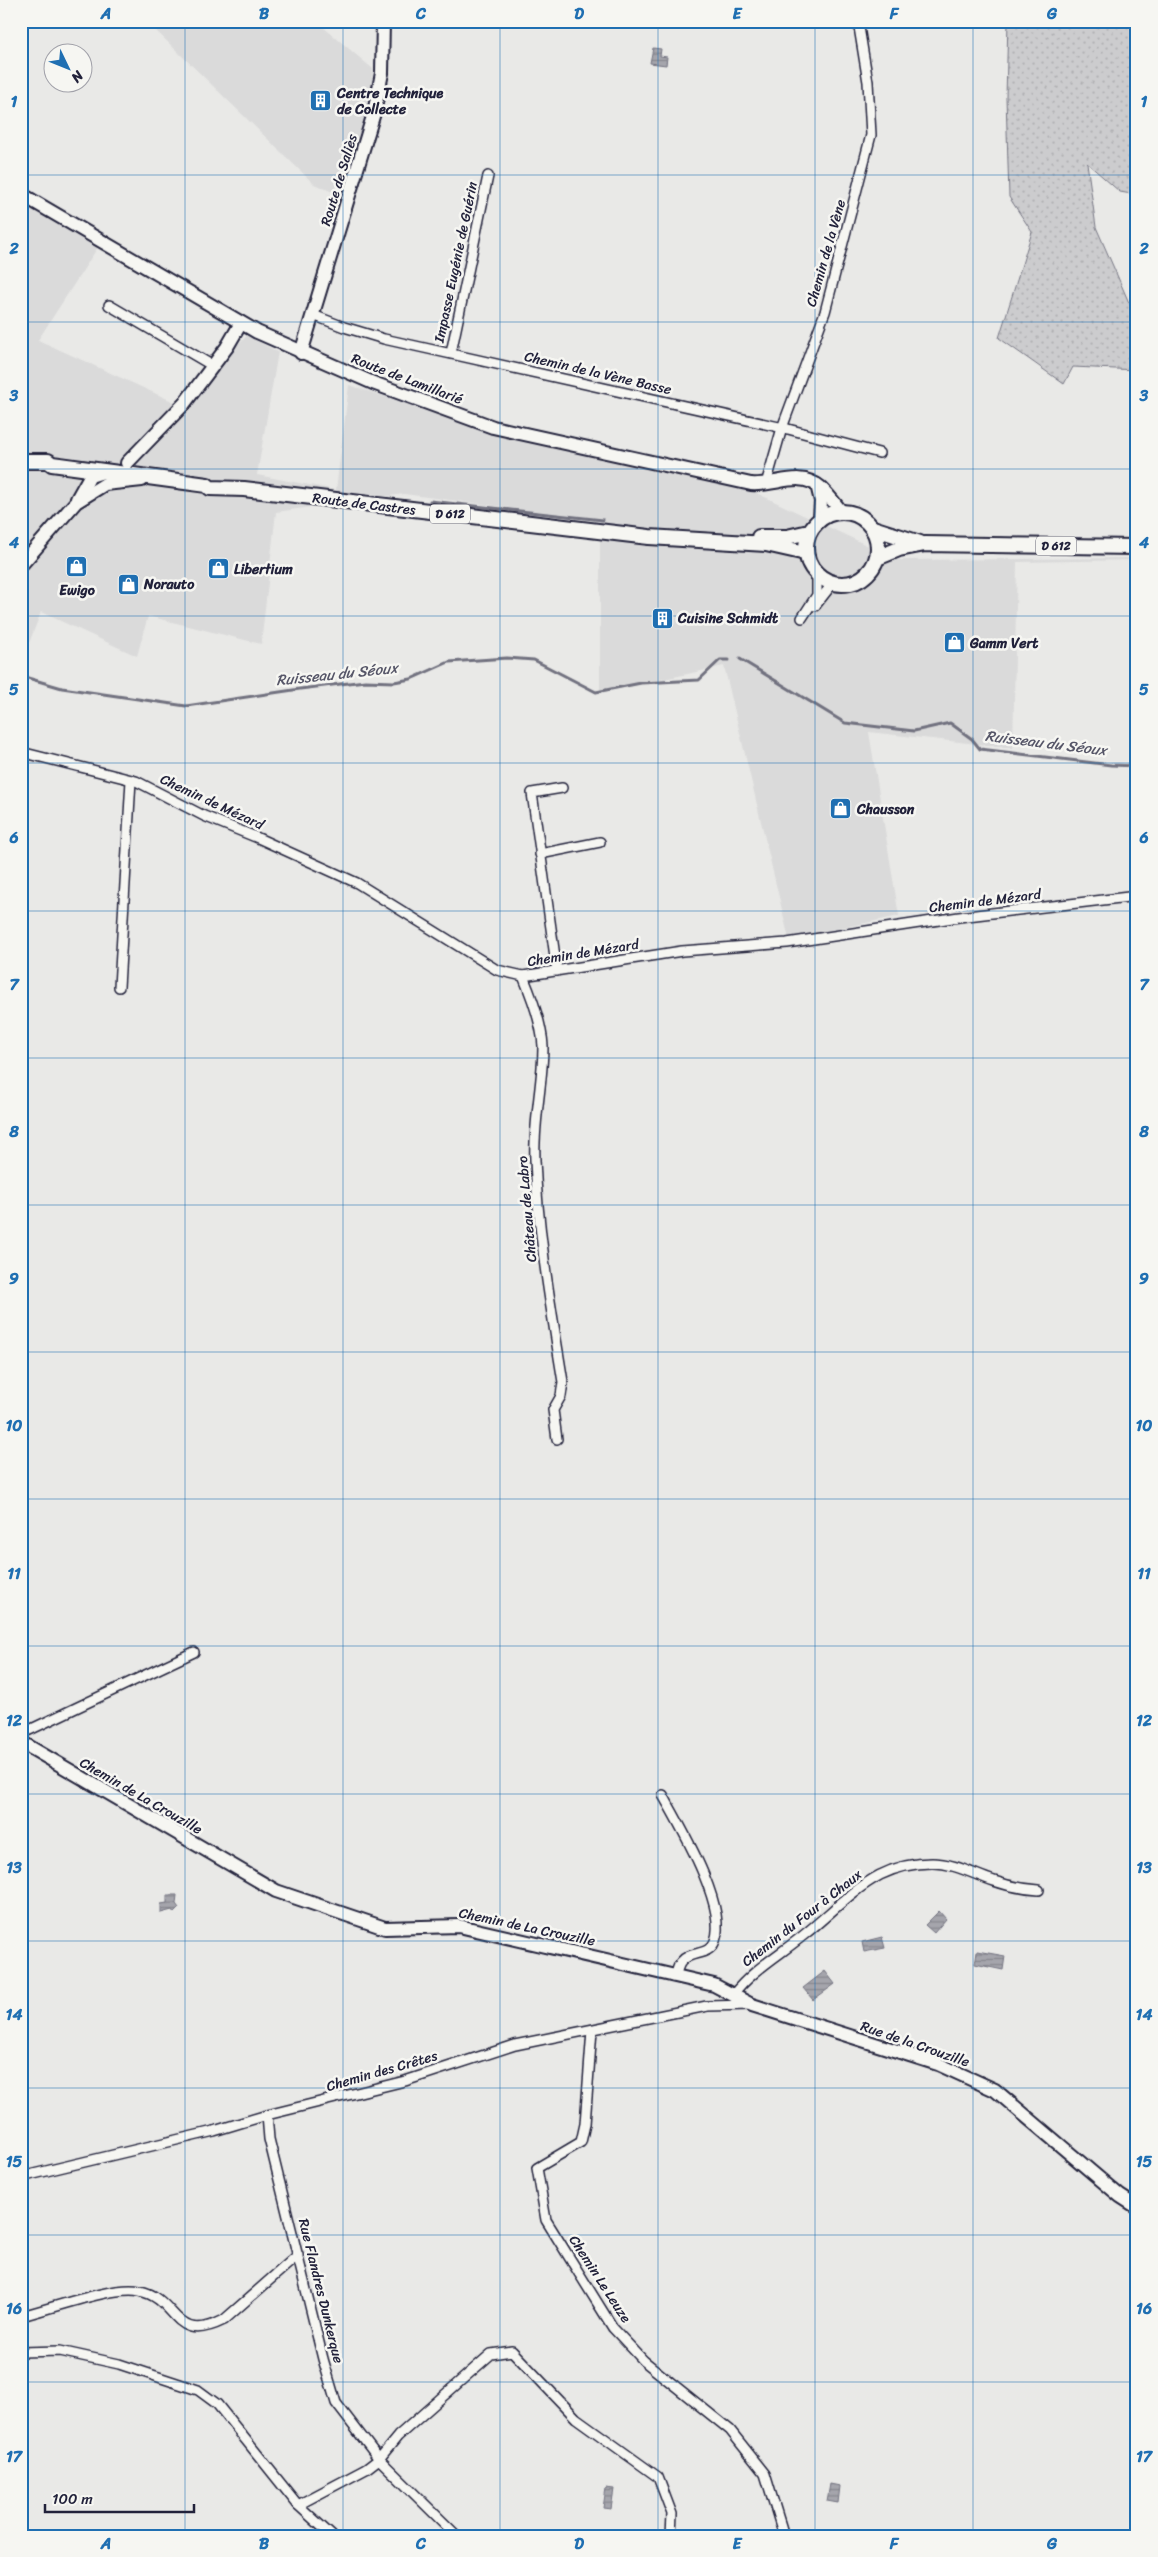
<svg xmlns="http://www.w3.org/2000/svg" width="1158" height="2557" font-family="Sriracha,sans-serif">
<defs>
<pattern id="grass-dots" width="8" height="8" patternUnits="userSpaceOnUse" patternTransform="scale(1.25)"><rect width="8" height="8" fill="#ccccce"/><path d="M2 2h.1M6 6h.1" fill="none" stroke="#afafb2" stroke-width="1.8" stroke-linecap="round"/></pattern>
<pattern id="water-rules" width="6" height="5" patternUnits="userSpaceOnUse" patternTransform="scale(1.25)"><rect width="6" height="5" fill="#a5a5ac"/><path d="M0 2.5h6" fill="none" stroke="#86868d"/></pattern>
</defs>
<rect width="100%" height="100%" fill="#e9e9e7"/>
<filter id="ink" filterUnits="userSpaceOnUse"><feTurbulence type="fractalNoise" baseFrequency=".02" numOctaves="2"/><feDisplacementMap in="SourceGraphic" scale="10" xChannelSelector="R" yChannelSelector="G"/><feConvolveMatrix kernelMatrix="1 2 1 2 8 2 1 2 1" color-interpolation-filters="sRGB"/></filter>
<g filter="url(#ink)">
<!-- built -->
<g fill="#dadada">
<path d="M146,21H316L373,69L370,97L342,196L314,184Z"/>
<path d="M21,201L98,247L38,340L174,402L247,336L278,352L257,475L336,490L349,385L501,434L750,490L898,560L1137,558V560L1017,562L1013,748L869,732L899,916L789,939L724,666L600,693V520L404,494L276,512L261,644L148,616L137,656L41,612L21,664Z"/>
</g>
<!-- grass -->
<path fill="url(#grass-dots)" stroke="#777784" d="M1008,21H1137V195L1120,192L1087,163L1096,227L1137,321V370L1073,367L1064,384L999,338L1032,232L1009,197L1006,97Z"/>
<!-- water -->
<g fill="url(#water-rules)" stroke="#71717f">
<path d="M653,48L661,49L660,56L667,57L666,65L650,63Z"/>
<path d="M167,1895H177L176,1904L179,1908L174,1913L172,1910L161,1913V1904L167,1903Z"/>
<path d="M939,1911L946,1919L934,1933L925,1925Z"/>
<path d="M882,1937L885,1948L864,1952L862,1942Z"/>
<path d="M977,1951L1005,1956L1003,1970L975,1964Z"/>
<path d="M825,1971L835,1984L813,2000L803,1988Z"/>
<path d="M830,2484L840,2486L838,2503L827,2501Z"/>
<path d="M606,2488L614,2489L611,2509L603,2508Z"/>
</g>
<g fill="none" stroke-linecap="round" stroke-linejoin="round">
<!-- stream -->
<g stroke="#71717f" stroke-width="3">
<path d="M430,501L603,520"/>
<path d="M740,659L845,723L914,731L950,723L972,739L980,749L1111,765L1137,766"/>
<path d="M21,676L62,688L186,706L300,689L365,681L394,682L411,679L449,662L507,658L534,660L596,692L641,683L699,680L720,660H729"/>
</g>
<defs>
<g id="street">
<path d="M109,305L213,366"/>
<path d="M313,315L344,327L384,339L788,429L879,453"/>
<path d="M451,353L488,176"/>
<path d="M766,484L782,428L825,312L871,135L868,82L858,21"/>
<path d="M815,606L833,583"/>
<path d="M802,618L817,595V574"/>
<path d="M21,752L136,781L204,816L258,838L357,883L497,970L523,976L682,951L787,943L959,917L1137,896"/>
<path d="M540,854L600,842"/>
<path d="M557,971L532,793L562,788"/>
<path d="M523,976C531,995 542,1026 543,1046C543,1084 533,1122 535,1160C538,1234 551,1308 563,1382L561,1396L553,1410L557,1439"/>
<path d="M119,987L131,780"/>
<path d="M21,1734L194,1652"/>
<path d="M663,1795C680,1826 728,1906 715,1941C709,1957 690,1950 681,1962C678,1965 677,1972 675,1976L672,1977"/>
<path d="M733,1995C752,1970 781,1954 805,1934C830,1914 852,1890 880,1875C896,1867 914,1863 932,1863C954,1863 973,1874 994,1881C1008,1886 1023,1889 1039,1890"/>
<path d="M592,2030L585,2124L581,2142L537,2168L546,2220L613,2328L644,2361L730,2430L765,2474L784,2536"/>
<path d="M267,2115L269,2139L323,2359L336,2403L379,2459L457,2536"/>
<path d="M21,2177L214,2131L267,2115L405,2081L515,2045L707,2006L752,2005"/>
<path d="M21,2316C50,2309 114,2285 140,2291C179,2299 172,2346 224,2320L298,2255"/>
<path d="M21,2352L60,2351L119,2364L198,2390L217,2404L298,2505L332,2536"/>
<path d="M298,2505L366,2469L379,2459L398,2436L491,2354L512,2351L576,2418L658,2477L672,2514L671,2536"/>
</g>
<g id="secondary">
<path d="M21,194L257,332L373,383L493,427L751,484C776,486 799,470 820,487C828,494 834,503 841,511"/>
<path d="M301,353L374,113L382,73L383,21"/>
<path d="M127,463L184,404L227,347L241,323"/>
<path d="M817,485L821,501L820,518"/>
<path d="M77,499L90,476L103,472"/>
<path d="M21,565L76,502L105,484L142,480"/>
<path d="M21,1742L276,1891L385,1928L459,1926L714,1985L752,2005L938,2064L995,2090L1120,2196L1137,2207"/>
</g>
<g id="primary">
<path d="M21,461H48L52,464L207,485L210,488L244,489L649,537L766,544L806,553"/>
<circle cx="842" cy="548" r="36"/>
<path d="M873,528L920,543"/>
<path d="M759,537H787L809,532"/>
<path d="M877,558L899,549L925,544L1137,547"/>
</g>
</defs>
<!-- street casing -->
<use href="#street" stroke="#22223b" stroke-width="12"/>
<!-- secondary casing -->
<use href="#secondary" stroke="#22223b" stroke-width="16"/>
<!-- primary casing -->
<use href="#primary" stroke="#22223b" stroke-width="18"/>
<!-- street -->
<use href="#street" stroke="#f6f6f2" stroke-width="9"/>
<!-- secondary -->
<use href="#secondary" stroke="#f6f6f2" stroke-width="12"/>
<!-- primary -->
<use href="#primary" stroke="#f6f6f2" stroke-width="14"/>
</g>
</g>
<!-- grid -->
<path fill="none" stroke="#1f6fb2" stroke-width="1" stroke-opacity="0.55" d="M185,21V2536M343,21V2536M500,21V2536M658,21V2536M815,21V2536M973,21V2536M21,175H1137M21,322H1137M21,469H1137M21,616H1137M21,763H1137M21,911H1137M21,1058H1137M21,1205H1137M21,1352H1137M21,1499H1137M21,1646H1137M21,1794H1137M21,1941H1137M21,2088H1137M21,2235H1137M21,2382H1137"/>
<!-- icons -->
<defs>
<symbol id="building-square" viewBox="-11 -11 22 22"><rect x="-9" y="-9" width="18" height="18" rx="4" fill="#1f6fb2" stroke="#f6f6f2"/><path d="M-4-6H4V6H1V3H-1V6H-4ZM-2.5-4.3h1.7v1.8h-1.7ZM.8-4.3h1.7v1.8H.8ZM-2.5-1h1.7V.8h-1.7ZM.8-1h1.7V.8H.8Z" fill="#fff"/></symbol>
<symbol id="shop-square" viewBox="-11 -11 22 22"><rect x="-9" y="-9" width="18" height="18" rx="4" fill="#1f6fb2" stroke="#f6f6f2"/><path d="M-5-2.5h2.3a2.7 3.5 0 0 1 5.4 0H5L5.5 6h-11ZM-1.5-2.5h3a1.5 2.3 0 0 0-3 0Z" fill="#fff"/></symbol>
</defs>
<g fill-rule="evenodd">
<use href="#building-square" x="308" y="88" width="25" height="25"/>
<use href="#shop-square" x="64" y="554" width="25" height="25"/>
<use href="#shop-square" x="206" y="556" width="25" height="25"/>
<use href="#shop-square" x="116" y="572" width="25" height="25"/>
<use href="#building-square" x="650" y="606" width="25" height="25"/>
<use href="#shop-square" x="942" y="630" width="25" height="25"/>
<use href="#shop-square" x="828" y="796" width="25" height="25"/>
</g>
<g text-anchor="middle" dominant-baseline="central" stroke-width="5" stroke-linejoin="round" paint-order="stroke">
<!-- shield labels -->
<g fill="#f6f6f2" stroke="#626272" stroke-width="1">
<rect x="430" y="504.5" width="40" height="19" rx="4"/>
<rect x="1036" y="536.5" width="40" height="19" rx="4"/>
</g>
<g font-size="12" font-weight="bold" fill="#22223b">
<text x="450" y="514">D 612</text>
<text x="1056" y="546">D 612</text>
</g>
<!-- poi labels -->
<g font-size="14" font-weight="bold" fill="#22223b" stroke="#f6f6f2" text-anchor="start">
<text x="337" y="93">Centre Technique<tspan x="337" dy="16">de Collecte</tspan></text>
<text x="234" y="569">Libertium</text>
<text x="144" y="584">Norauto</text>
<text x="77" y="590" text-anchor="middle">Ewigo</text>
<text x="678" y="618">Cuisine Schmidt</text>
<text x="970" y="643">Gamm Vert</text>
<text x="857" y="809">Chausson</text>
</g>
<!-- street labels -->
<g font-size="14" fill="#22223b" stroke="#f6f6f2">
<text transform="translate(339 180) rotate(-73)">Route de Saliès</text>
<text transform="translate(826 253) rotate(-74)">Chemin de la Vène</text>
<text transform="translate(456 262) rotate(-78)">Impasse Eugénie de Guérin</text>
<text transform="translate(598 373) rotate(13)">Chemin de la Vène Basse</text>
<text transform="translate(407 379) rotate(21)">Route de Lamillarié</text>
<text transform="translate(364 504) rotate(7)">Route de Castres</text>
<text transform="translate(212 802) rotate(25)">Chemin de Mézard</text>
<text transform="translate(985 901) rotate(-7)">Chemin de Mézard</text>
<text transform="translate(583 953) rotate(-9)">Chemin de Mézard</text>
<text transform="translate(527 1209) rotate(-95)">Château de Labro</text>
<text transform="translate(141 1796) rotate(30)">Chemin de La Crouzille</text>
<text transform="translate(802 1918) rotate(-38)">Chemin du Four à Chaux</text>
<text transform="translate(527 1927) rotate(12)">Chemin de La Crouzille</text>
<text transform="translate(915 2044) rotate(19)">Rue de la Crouzille</text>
<text transform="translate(382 2071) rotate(-16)">Chemin des Crêtes</text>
<text transform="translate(600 2279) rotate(57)">Chemin Le Leuze</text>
<text transform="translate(321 2291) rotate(76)">Rue Flandres Dunkerque</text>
</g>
<!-- water labels -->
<g font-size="15" font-style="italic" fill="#565668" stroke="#f6f6f2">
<text transform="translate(337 674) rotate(-6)">Ruisseau du Séoux</text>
<text transform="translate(1046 743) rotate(7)">Ruisseau du Séoux</text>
</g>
</g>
<!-- margin -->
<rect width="1158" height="2557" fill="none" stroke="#f6f6f2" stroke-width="55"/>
<!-- north arrow -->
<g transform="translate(68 68) rotate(133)"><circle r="24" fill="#f6f6f2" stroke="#a1a1a9"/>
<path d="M0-4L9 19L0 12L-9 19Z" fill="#1f6fb2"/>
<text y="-8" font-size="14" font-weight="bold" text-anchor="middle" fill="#22223b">N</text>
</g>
<!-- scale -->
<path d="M45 2504v8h149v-8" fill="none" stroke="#22223b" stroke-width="2.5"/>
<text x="52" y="2504" font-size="15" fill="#22223b" stroke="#f6f6f2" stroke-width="4" paint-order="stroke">100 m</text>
<rect x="28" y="28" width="1102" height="2502" fill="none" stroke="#1f6fb2" stroke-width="2"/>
<g font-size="16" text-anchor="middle" font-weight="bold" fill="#1f6fb2">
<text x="106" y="19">A</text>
<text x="264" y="19">B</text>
<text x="421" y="19">C</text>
<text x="579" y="19">D</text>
<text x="737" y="19">E</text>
<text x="894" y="19">F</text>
<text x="1052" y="19">G</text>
<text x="14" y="107">1</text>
<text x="1144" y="107">1</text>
<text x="14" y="254">2</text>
<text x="1144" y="254">2</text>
<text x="14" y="401">3</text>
<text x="1144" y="401">3</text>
<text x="14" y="548">4</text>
<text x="1144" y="548">4</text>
<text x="14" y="695">5</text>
<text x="1144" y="695">5</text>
<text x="14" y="843">6</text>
<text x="1144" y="843">6</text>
<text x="14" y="990">7</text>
<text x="1144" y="990">7</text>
<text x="14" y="1137">8</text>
<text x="1144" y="1137">8</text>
<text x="14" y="1284">9</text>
<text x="1144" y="1284">9</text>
<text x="14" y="1431">10</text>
<text x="1144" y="1431">10</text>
<text x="14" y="1579">11</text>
<text x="1144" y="1579">11</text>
<text x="14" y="1726">12</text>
<text x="1144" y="1726">12</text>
<text x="14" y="1873">13</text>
<text x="1144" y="1873">13</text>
<text x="14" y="2020">14</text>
<text x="1144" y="2020">14</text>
<text x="14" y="2167">15</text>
<text x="1144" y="2167">15</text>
<text x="14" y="2314">16</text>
<text x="1144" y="2314">16</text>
<text x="14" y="2462">17</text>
<text x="1144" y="2462">17</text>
<text x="106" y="2549">A</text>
<text x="264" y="2549">B</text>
<text x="421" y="2549">C</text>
<text x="579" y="2549">D</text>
<text x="737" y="2549">E</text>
<text x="894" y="2549">F</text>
<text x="1052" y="2549">G</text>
</g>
</svg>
